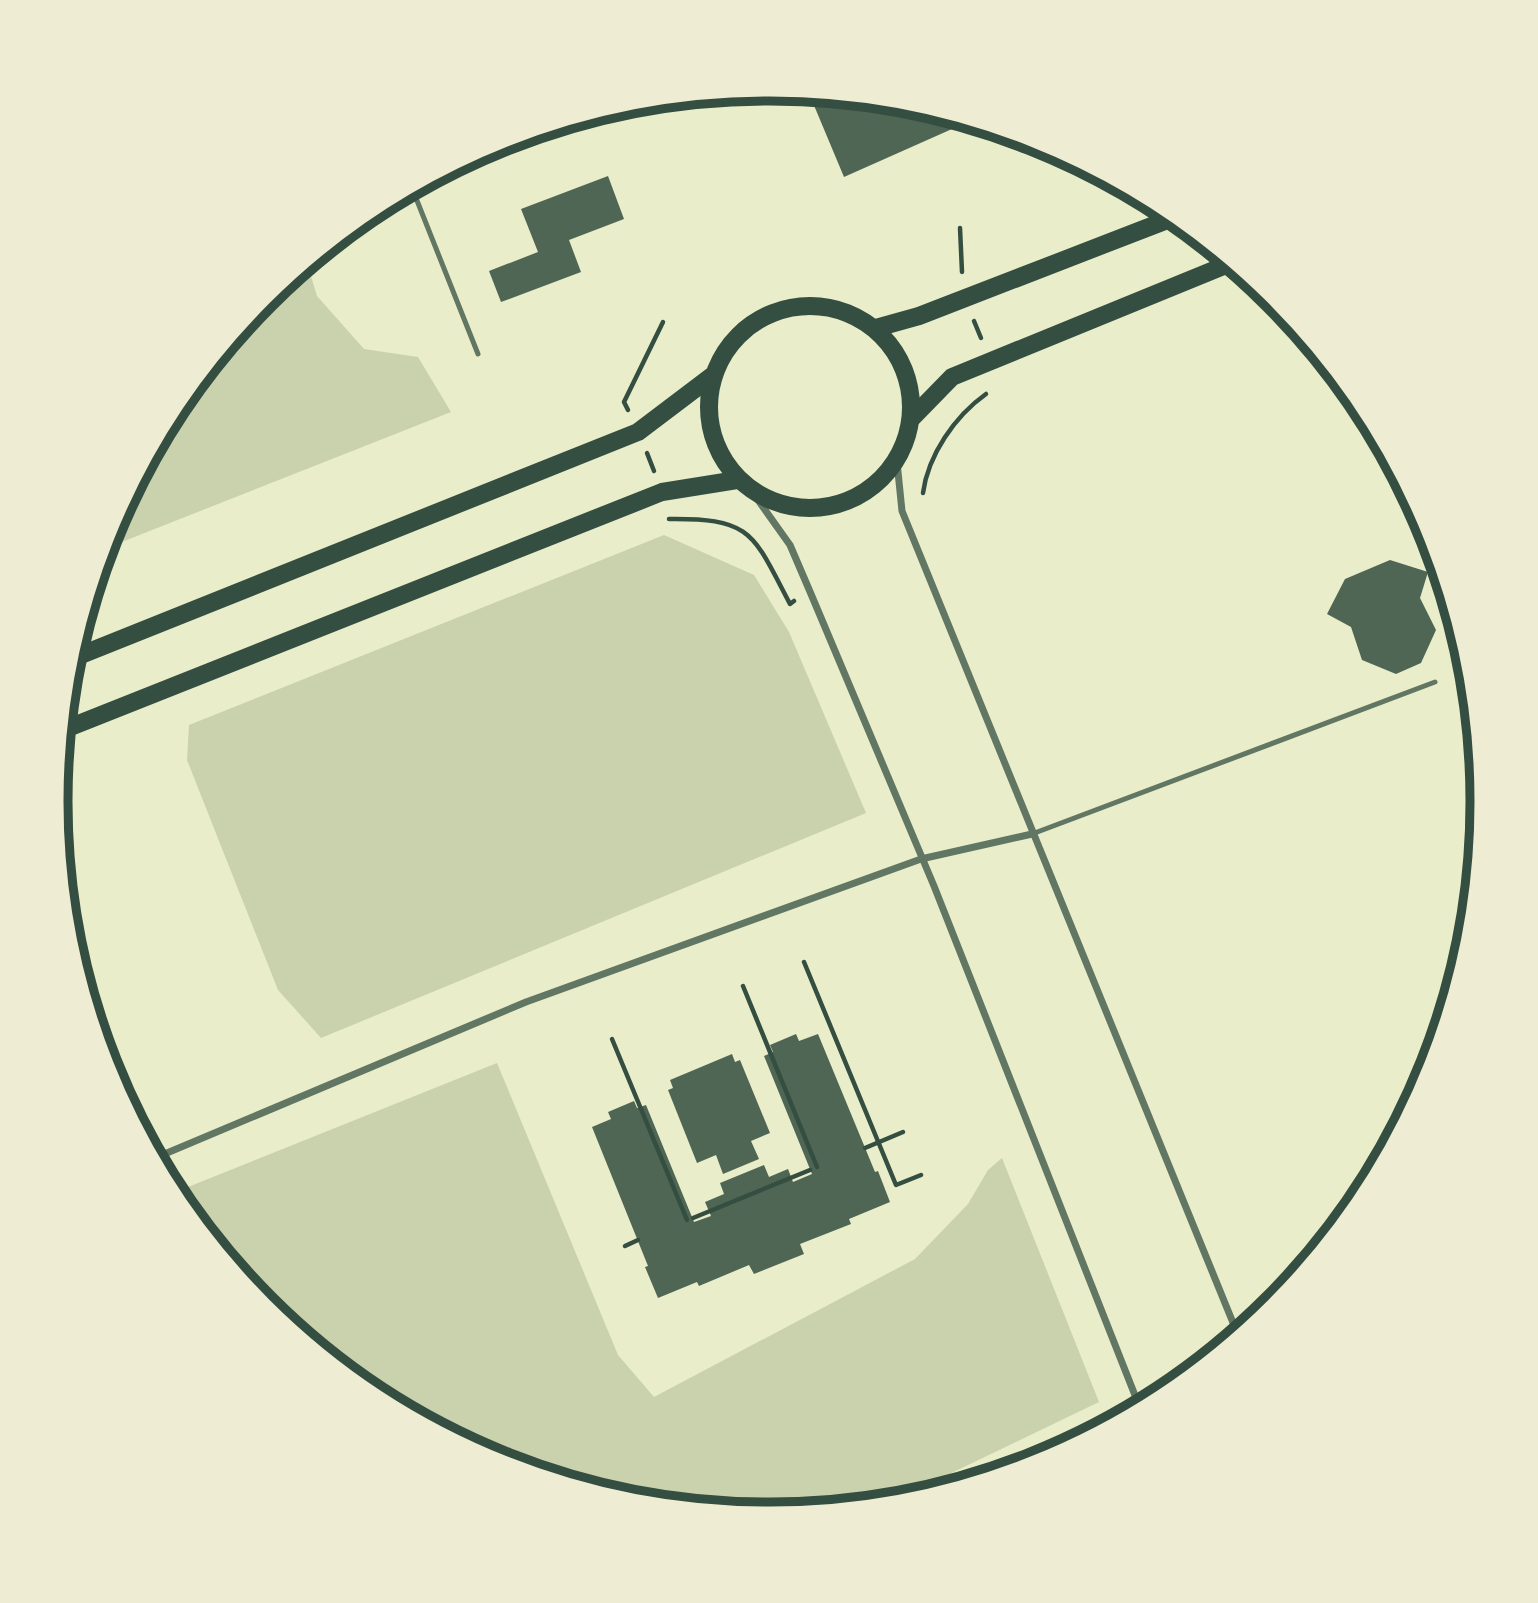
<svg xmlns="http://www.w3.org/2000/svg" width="1538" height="1603" font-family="'Noto Sans',sans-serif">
<rect width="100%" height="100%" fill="#e9edc9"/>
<!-- green -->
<g fill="#cad2ad">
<path d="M307,263L317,296L364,349L418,357L451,412L104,549L110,528L176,405L265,297Z"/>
<path d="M664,535L754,575L789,632L866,813L321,1038L278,990L187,760L189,725Z"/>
<path d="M497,1063L618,1355L654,1397L915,1259L968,1204L988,1170L1002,1158L1099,1402L889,1503L769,1514L630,1501L496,1460L373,1394L265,1305L173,1193Z"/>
</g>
<!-- building -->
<g fill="#4f6655">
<path d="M833,95L908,102L970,121L844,177L813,103Z"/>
<path d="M608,176L624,219L569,240L581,272L501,302L489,271L538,252L521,209Z"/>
<path d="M1390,560L1428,572L1420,598L1436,630L1421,663L1396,674L1362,660L1351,627L1327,614L1345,579Z"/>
<path d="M796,1034L799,1041L818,1034L875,1172L878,1171L890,1202L849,1219L851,1224L800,1244L804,1254L754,1274L749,1265L699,1286L697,1282L658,1298L645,1267L648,1266L592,1127L611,1119L608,1112L634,1101L637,1108L646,1105L694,1222L711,1216L705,1202L724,1194L720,1183L764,1165L769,1177L788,1169L793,1182L812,1174L764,1056L773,1052L770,1045Z"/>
<path d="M732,1054L735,1062L740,1060L770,1133L751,1141L759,1159L723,1174L716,1155L697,1163L668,1090L673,1088L670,1080Z"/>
</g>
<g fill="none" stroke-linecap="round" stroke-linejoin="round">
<!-- path -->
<g stroke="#344e41" stroke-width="4.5">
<path d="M960,228L962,272"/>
<path d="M974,321L981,338"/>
<path d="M628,410L624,402L663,322"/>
<path d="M647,453L654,471"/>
<path d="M923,493C928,455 955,416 986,394"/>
<path d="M669,519C753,518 753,534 790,604L794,601"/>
<path d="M804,962L896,1185L921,1175"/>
<path d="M743,986L817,1167"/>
<path d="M612,1039L687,1220"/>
<path d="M865,1148L903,1132"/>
<path d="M693,1218L810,1170"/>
<path d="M625,1246L638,1240"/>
</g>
<!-- service -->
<g stroke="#617663" stroke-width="5">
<path d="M412,188L478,354"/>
<path d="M1032,834L1435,682"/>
</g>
<!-- minor -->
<g stroke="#617663" stroke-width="7">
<path d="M897,462L902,511L1238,1335"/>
<path d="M753,493L790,545L811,594L934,886L1140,1408"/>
<path d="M155,1158L526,1002L921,859L1032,834"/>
</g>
<!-- primary -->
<g stroke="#344e41" stroke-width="18">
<circle cx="810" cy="407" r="101"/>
<path d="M876,328L919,316L1175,217"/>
<path d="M912,418L952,377L1231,263"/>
<path d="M71,659L638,432L712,376"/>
<path d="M63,730L662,492L737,480"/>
</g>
</g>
<!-- crop -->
<path d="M0 0H1538V1603H0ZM768 101H770A700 700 0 0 1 1470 801V802A700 700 0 0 1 770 1502H768A700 700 0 0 1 68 802V801A700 700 0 0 1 768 101Z" fill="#eeecd3" fill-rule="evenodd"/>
<path fill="none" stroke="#344e41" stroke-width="9" d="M768 101H770A700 700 0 0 1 1470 801V802A700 700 0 0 1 770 1502H768A700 700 0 0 1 68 802V801A700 700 0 0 1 768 101Z"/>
</svg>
